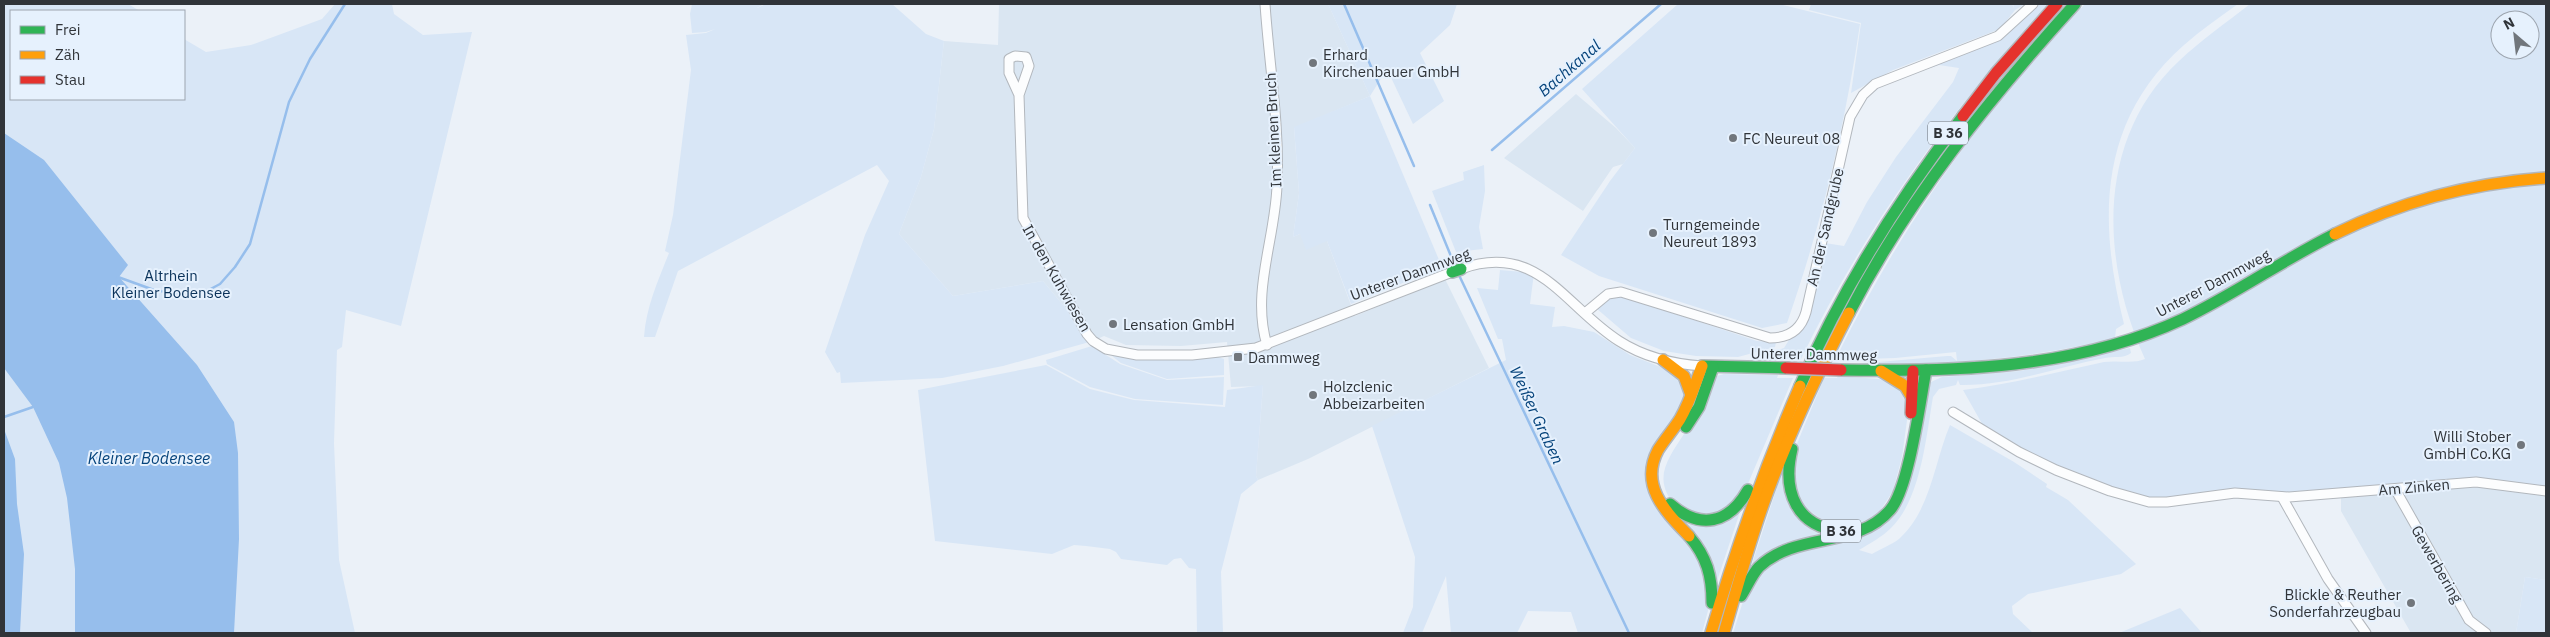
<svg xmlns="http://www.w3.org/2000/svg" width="2550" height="637" font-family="'IBM Plex Sans',sans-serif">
<rect width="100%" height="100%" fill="#ebf1f8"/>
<!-- built -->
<g fill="#dae6f2">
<path d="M999,4H1328L1370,96L1294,128L1299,193L1293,237L1300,234L1327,241L1355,316L1445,279L1489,368L1308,459L1258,480L1256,476L1263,386L1231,387L1227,342L1181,346L1126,345L1104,336L1093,341L1043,281L953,296L899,234L921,177L934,129L944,41L998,45Z"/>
<path d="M1576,94L1616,128L1635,148L1623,164L1613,167L1583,211L1504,158Z"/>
<path d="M2546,365V580L2525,577L2516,633H2411L2341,511V492Z"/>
</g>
<!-- green -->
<g fill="#d8e6f6" fill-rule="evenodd">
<path d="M4,4H128L140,11H11V99H184V39L206,52L251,45L322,19L335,4H392L394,14L423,35L472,32L401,326L346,310L342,347L337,350L334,443L339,560L355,633H4Z"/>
<path d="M692,4H764L757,8L766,4H892L926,34L944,41L934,129L921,177L899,234L953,296L1043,281L1093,341L1003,366L942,378L841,383L840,372L837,373L825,352L865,235L889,181L877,165L678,271L655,337H644C646,307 658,281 669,253L665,251L673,215L691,70L686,35L706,33L715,29L706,32L692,33L690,14Z"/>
<path d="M1328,4H1457L1450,25L1420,53L1444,101L1413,124L1387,69L1370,96L1442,267L1351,304L1327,241L1306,250L1300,234L1293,237L1299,193L1294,127L1370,96Z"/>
<path d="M1678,4H1779L1860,24C1845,126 1821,226 1787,323L1762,328L1599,276L1561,255L1610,181L1635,148L1582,89Z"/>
<path d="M1811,4H2012L2014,8L2013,4H2025L2015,10L2000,29L1893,70L1851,93L1861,23L1809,10Z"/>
<path d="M2038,4H2048C1951,111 1864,228 1801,359H1752L1784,348L1789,340L1804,328L1808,319L1825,243L1844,246L1867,202L1896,157L1953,82L1959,68L1939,65L1899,78L2003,36Z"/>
<path d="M2085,4H2238C2220,17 2201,30 2184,45C2098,121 2098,221 2124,324L2116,329L2115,338C2024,361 1938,365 1845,365L1947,356H1951L1957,361L1956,352L1895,358L1835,360C1900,228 1982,110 2085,4Z"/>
<path d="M2250,4H2546V487L2476,478L2290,493L2153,498C2095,488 2037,457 1985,429L1963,390C2011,384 2057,372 2104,362C2118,360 2134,364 2145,359C2101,262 2095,139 2179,61C2201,40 2226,23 2250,4ZM2500,20H2530V50H2500Z"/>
<path d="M1484,165L1485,191L1479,227L1483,249L1456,252L1432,191L1464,180L1463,172Z"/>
<path d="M1500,270L1534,273L1530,304L1555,307L1552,327L1564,326L1594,332L1630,355L1676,373L1688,391L1649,479L1699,550L1709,607L1702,633H1578L1571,612L1528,611L1517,633H1451L1446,576L1422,633H1403L1413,607L1415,557L1372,426L1506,360L1502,339H1498L1477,288L1498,290Z"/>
<path d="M1619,295L1757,341L1776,342L1775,347L1738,357L1696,356L1664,351L1631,338L1596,308L1609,297Z"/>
<path d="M1092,346L1120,364L1167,380L1224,377L1223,405L1135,399L1090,387L1047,364L1046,360Z"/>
<path d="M2130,348L2131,353C2124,359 2113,356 2105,358C2057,367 2009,386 1960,385L1958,380L1956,385L1939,389L1933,397C1926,437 1921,499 1891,528C1882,537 1869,544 1859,550L1872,554C1880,549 1891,545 1899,539C1931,510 1934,463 1950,425L2014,462L2047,484L2046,487L2068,500L2136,564L2121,574L2028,594L2012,606L2013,614L2033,633H1733L1745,595L1772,559L1886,521L1931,382L1942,377L2020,371Z"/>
<path d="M1112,356L1166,360L1218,357L1224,359V375L1167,379L1121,363Z"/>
<path d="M1046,365L1090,389L1134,400L1225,407L1227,390L1263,385L1256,476L1258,480L1241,494L1221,572L1223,633H1197L1196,569L1189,568L1181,558L1174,559L1167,565L1121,559L1116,552L1110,549L1086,546L1074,545L1052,554L935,541L918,390Z"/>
<path d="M1724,374L1778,375L1777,378H1793L1744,493L1722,516L1679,510C1650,480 1667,460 1686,431C1698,414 1707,395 1717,376Z"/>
<path d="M1838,376L1879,379L1900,386L1908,413L1902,457L1893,491L1878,514L1853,527H1832L1797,502L1794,451L1824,378H1837Z"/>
<path d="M1704,377C1704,424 1632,455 1666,505C1678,522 1701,530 1720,523C1727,520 1734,514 1740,512L1717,581C1715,567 1709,551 1699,540C1672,511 1639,495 1663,450C1668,440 1676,431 1683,422C1692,408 1693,388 1704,377Z"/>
<path d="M1782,472L1784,481L1824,532L1748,576Z"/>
<path d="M2525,577L2546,580V633H2516Z"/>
<path d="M2180,608L2202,633H2119Z"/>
</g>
<!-- water -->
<g fill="#96beec">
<path d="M4,133L44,160L128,265L119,277L197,365L234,422L238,453L239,539L234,633H75V569L67,498L59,463L33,407L4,368Z"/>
<path d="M4,429L15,459L17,504L24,554L20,633H4Z"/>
</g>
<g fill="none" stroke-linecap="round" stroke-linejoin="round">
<!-- stream -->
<g stroke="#96beec" stroke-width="2.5">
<path d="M1344,4L1414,166"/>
<path d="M1492,150L1661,4"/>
<path d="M1430,205L1455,266"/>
<path d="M1458,273L1629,633"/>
<path d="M118,277L154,290L180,294L203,293L220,284L235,267L250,244L289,102L310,59L345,4"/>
<path d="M4,417L33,407"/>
</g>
<defs>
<g id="street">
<path d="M1265,4C1269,64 1280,126 1277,186C1275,240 1251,292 1267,345"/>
<path d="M1019,95L1009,73V59L1015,56L1026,57L1029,66L1019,95L1023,218L1087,334L1093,341L1106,349L1137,355H1192L1256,348L1452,272"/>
<path d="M1461,269C1538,241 1564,306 1619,341C1644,357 1673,364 1702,366"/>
<path d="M1585,313L1608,294L1621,292L1770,338C1788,338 1801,330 1806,312L1850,117L1863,95L1875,84L1998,36L2033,4"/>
<path d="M1953,412L2019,452L2056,470L2110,491L2149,502H2167L2235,493L2289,497L2476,482L2546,491"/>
<path d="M2395,489L2469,620L2486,633"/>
<path d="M2282,497L2328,579L2366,633"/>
</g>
<g id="fast">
<path d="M1452,272L1461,269"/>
<path d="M1849,313C1908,199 1989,99 2075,4"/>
<path d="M1703,366L1786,368"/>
<path d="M1841,370C1956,372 2076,369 2183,319C2235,294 2283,260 2335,234"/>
<path d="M1800,386C1841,291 1899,199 1963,116"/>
<path d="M1686,427L1699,407L1713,367"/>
<path d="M1792,449C1782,491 1796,528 1843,531"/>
<path d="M1670,504C1700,530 1729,524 1748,490"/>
<path d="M1689,536C1707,557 1712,576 1712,603"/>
<path d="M1741,596C1747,587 1752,574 1759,567C1797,531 1857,549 1890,510C1909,488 1920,402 1926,370"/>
</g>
<g id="slow">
<path d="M2335,234C2402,201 2471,183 2546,178"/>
<path d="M1663,360L1684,376L1691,395"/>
<path d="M1881,371L1905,386L1911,396"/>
<path d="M1689,536C1666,512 1639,486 1658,450C1665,439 1673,430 1680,419C1690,402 1695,384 1702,366"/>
<path d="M1711,633C1736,548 1765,467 1800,386"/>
<path d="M1724,633C1741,574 1757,515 1781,458C1801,409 1824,361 1849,313"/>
</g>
<g id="jam">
<path d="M1963,116L1996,73L2057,4"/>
<path d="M1911,413L1913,371"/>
</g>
</defs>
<!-- street casing -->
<use href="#street" stroke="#b2b7bd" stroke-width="11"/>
<!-- fast casing -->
<use href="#fast" stroke="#b2b7bd" stroke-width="14"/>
<!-- slow casing -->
<use href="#slow" stroke="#b2b7bd" stroke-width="14"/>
<!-- jam casing -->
<use href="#jam" stroke="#b2b7bd" stroke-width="14"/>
<!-- street -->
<use href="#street" stroke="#fcfdfe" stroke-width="9"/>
<!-- fast -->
<use href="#fast" stroke="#30b455" stroke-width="11"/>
<!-- slow -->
<use href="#slow" stroke="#ff9f0a" stroke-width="11"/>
<!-- jam -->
<use href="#jam" stroke="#e5322d" stroke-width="11"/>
<defs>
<path id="jam-bridge" d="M1786,368L1841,370"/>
</defs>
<!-- jam-bridge casing -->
<use href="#jam-bridge" stroke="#b2b7bd" stroke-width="14" stroke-linecap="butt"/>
<!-- jam-bridge -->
<use href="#jam-bridge" stroke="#e5322d" stroke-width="11"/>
</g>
<!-- markers -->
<g fill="#71767c" stroke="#e6f1fd" stroke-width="2">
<circle cx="1313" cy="63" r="5"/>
<circle cx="1733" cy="138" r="5"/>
<circle cx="1653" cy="233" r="5"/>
<circle cx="1113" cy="324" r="5"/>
<rect x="1233" y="352" width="10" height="10" rx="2.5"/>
<circle cx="1313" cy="395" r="5"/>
<circle cx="2521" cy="445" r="5"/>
<circle cx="2411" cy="603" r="5"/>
</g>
<g text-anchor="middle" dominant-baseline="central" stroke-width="4" stroke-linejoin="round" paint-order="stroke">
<!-- shield labels -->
<g fill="#e6f1fd" stroke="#676d74" stroke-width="1">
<rect x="1928" y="121.5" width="40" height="23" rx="4"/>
<rect x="1821" y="519.5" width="40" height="23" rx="4"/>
</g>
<g font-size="14" font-weight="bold" fill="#303439">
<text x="1948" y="133">B 36</text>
<text x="1841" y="531">B 36</text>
</g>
<!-- poi labels -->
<g font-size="15" fill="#303439" stroke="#e6f1fd" text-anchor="start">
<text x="1323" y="54">Erhard<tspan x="1323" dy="17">Kirchenbauer GmbH</tspan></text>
<text x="1743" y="138">FC Neureut 08</text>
<text x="1663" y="224">Turngemeinde<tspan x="1663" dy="17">Neureut 1893</tspan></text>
<text x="1123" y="324">Lensation GmbH</text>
<text x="1248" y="357">Dammweg</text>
<text x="1323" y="386">Holzclenic<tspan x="1323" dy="17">Abbeizarbeiten</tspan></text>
<text x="2511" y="436" text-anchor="end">Willi Stober<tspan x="2511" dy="17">GmbH Co.KG</tspan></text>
<text x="2401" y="594" text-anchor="end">Blickle &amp; Reuther<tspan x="2401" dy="17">Sonderfahrzeugbau</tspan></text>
</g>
<!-- street labels -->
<g font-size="15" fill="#303439" stroke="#e6f1fd">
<text transform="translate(1273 130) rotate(-93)">Im kleinen Bruch</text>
<text transform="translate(1825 227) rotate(-77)">An der Sandgrube</text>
<text transform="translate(1410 274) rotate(-20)">Unterer Dammweg</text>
<text transform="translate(1057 278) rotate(60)">In den Kuhwiesen</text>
<text transform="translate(2213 283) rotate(-28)">Unterer Dammweg</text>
<text transform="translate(1814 354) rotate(1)">Unterer Dammweg</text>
<text transform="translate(2414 487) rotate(-5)">Am Zinken</text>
<text transform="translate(2437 564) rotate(60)">Gewerbering</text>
</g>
<!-- park labels -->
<g font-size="15" fill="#0a325a" stroke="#e6f1fd">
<text x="171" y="275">Altrhein<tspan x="171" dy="17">Kleiner Bodensee</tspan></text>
</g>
<!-- water labels -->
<g font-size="16" font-style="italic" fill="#05437b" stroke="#e6f1fd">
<text transform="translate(1569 68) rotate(-41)">Bachkanal</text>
<text transform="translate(1537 415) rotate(65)">Weißer Graben</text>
<text x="149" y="458">Kleiner Bodensee</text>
</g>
</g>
<!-- border -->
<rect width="2550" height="637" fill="none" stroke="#303439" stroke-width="10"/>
<!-- legend -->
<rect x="10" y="10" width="175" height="90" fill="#e6f1fd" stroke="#9da5af"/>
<rect x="20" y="26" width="25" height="8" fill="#30b455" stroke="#9da5af"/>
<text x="55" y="35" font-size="15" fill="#303439">Frei</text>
<rect x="20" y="51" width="25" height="8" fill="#ff9f0a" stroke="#9da5af"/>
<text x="55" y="60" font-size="15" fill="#303439">Zäh</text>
<rect x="20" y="76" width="25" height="8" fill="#e5322d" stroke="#9da5af"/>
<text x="55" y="85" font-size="15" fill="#303439">Stau</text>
<!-- north arrow -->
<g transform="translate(2515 35) rotate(332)"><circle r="24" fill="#e6f1fd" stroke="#9da5af"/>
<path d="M0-4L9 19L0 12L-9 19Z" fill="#71767c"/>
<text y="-8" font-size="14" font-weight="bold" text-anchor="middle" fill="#303439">N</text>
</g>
</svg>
